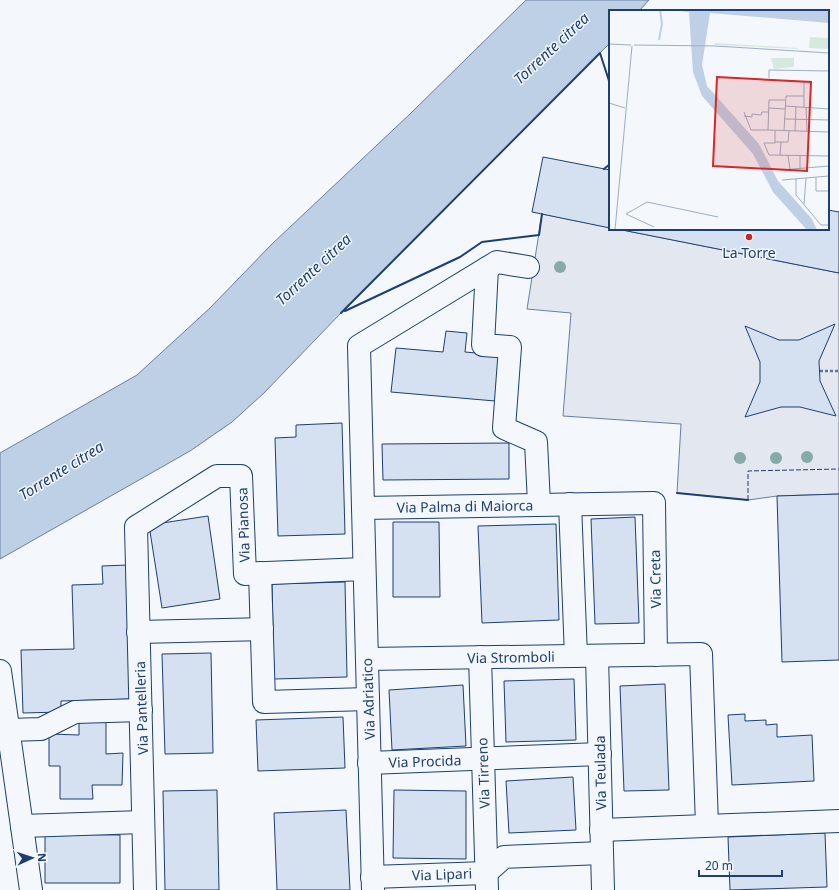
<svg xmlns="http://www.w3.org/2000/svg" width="839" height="890" font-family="'Noto Sans',sans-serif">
<rect width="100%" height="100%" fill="#f4f7fb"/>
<!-- parking -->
<path fill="#e3e8f0" stroke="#687fa3" d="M542,214L839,273V494L777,496L748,500L677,493L681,424L563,416L571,313L527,309Z"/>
<!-- water -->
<path fill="#bed0e5" stroke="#687fa3" d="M526,0H649L639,11H610V43L600,53L341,313L264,393L232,422L190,451L0,559V453L137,375L210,308L272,244L411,113Z"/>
<!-- building -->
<g fill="#d5e0f0" stroke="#1d3f73">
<path d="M543,157L610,170V228L532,212Z"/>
<path d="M828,210L839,212V273L617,229H828Z"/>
<path d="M835,324L819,361L820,381L836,416L800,407H781L745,417L760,382V362L745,326L779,340H799Z"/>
<path d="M446,331L467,333L465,352L499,355L495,401L391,392L396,348L443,352Z"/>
<path d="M342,423L345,534L278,536L275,438L296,437V425Z"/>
<path d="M509,443V479L383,480L382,444Z"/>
<path d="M839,494V660L782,662L777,496Z"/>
<path d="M208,516L220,599L162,608L149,525Z"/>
<path d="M635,517L639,623L595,624L591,519Z"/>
<path d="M393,522H439L440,597H393Z"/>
<path d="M556,524L559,620L482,623L478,526Z"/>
<path d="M128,565L132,699L61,701V712L23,713L21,650L74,649L72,585L103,584L102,566Z"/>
<path d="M345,582L347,677L274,679L272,584Z"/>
<path d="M211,653L213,753L165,754L162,654Z"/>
<path d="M574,679L576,740L506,742L504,681Z"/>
<path d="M665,684L669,790L624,791L620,686Z"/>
<path d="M463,685L466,746L392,750L389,690Z"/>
<path d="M745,714V721L766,720V725L777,724V737L812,735L814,781L732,785L728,715Z"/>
<path d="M343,717L345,768L258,771L256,720Z"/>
<path d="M79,721H106V754L123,753L122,785H92L93,799H60V766H49V734L79,735Z"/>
<path d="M573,777L576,830L509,833L506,781Z"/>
<path d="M217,790L219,890H165L163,791Z"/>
<path d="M394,790L466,791V859L393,858Z"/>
<path d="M346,810L350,890H277L274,813Z"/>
<path d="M825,833L827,887L730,890L728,837Z"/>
<path d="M45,834L120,835V883H45Z"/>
</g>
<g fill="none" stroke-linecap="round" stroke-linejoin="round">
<defs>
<g id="street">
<path d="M528,267L497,262L359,346L363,508L654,503L656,655"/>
<path d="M487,268L483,345L510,347L504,428L536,442L539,504"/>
<path d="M570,504L576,656"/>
<path d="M363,508L373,890"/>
<path d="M260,573L264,702L368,699"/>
<path d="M138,632L262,629"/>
<path d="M597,656L603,890"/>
<path d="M480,657L487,890"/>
<path d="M367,659L701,654L707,825"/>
<path d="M0,671L31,890"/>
<path d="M9,730L41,729L75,712L141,710"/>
<path d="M369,763L600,754"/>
<path d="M22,826L143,822"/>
<path d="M601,830L839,821"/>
<path d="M372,877L486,873L504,857L602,853"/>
<path d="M145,890L136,527L217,476H241L245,574L364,569"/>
</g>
</defs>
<!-- street casing -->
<use href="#street" stroke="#1d3f73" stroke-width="24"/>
<!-- path -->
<path stroke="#5e769c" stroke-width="2.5" stroke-dasharray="3 2" stroke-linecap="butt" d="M820,371H839"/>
<!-- street -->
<use href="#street" stroke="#f4f7fb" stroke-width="22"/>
<!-- fence -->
<path stroke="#1d3f73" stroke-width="1" stroke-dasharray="5 2" stroke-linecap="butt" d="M748,500V471L839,469"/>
<!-- wall -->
<g stroke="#1d3f73" stroke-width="2">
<path d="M604,169L610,164"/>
<path d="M345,311L460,257L482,242L539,235L542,214"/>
<path d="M341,313L600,53L610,84"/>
<path d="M677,493L748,500"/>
</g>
</g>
<!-- trees -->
<g fill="#86aba6">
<circle cx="560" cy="267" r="6"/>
<circle cx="807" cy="457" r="6"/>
<circle cx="740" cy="458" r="6"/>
<circle cx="776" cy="458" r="6"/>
</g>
<!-- markers -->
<circle fill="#c62828" stroke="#f4f7fb" stroke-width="1.5" cx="749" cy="237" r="4"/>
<g text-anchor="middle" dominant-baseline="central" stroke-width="3" stroke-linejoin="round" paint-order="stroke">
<!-- poi labels -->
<g font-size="14" fill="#1d3f73" stroke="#f4f7fb">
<text x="749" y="252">La Torre</text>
</g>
<!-- street labels -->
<g font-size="14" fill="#1d3f73" stroke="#f4f7fb">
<text transform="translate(465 506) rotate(-1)">Via Palma di Maiorca</text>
<text transform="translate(243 525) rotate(-92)">Via Pianosa</text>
<text transform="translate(655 579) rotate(-91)">Via Creta</text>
<text transform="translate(511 657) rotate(-1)">Via Stromboli</text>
<text transform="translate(368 699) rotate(-92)">Via Adriatico</text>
<text transform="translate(141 708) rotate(-92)">Via Pantelleria</text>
<text transform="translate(425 761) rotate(-2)">Via Procida</text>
<text transform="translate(483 773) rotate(-92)">Via Tirreno</text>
<text transform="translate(600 773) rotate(-91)">Via Teulada</text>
<text transform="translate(442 874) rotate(-2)">Via Lipari</text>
</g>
<!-- water labels -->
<g font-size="15" font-style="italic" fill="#1d3f73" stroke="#f4f7fb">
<text transform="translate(551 48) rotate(-43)">Torrente citrea</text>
<text transform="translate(313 269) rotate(-43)">Torrente citrea</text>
<text transform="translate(61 470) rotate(-32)">Torrente citrea</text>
</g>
</g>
<!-- overview -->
<g transform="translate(609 10)">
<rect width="220" height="220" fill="#f4f7fb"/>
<path d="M201,27L220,28V39L200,38ZM106,33L189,38V39L106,35ZM162,48H185V57L165,59Z" fill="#d7e8df"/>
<path d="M62,0H220V13L101,3L93,55L98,76L150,134L169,171L203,209L208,220H198L164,182L144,144L93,86L84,62L80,2Z" fill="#bed0e5"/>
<path fill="none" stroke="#bed0e5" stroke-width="2" d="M50,30L53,14L51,0"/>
<path fill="none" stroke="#9eadc5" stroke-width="1" d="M0,34L22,35M25,35L106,36L220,43M160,68V60L220,61M0,93L16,98M176,96L220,99M195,97V71M197,97L198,121M160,98L176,99M135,102L142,120H159L160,90H176M135,106L143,107V104L152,105L153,102H160M176,109L220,110M159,120L220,122M166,121V133H155L160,145L220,146M175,121L177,86H195M186,121L187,97M166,132H179L180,121M171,145L172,132M179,145L181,159M191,158V145M172,160L220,156M207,167V181H220M187,169V185L212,215H220M173,170L220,166M195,194L197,168M45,217L17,204L38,192L109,207M6,220L23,36"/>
<path fill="#d62828" fill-opacity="0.15" stroke="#d62828" stroke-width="2" d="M108,67L202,72L198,161L104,156Z"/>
<rect width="220" height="220" fill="none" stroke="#1d3f73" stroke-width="2"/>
</g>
<!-- north arrow -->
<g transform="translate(32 858) rotate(87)" stroke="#f4f7fb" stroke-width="3" paint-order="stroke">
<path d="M0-3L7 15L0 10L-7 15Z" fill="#1d3f73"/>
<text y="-6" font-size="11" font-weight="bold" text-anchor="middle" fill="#1d3f73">N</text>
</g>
<!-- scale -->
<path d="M699 870v6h83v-6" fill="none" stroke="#1d3f73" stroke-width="2"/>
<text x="705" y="870" font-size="12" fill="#1d3f73" stroke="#f4f7fb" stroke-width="3" paint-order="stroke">20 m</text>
</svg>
